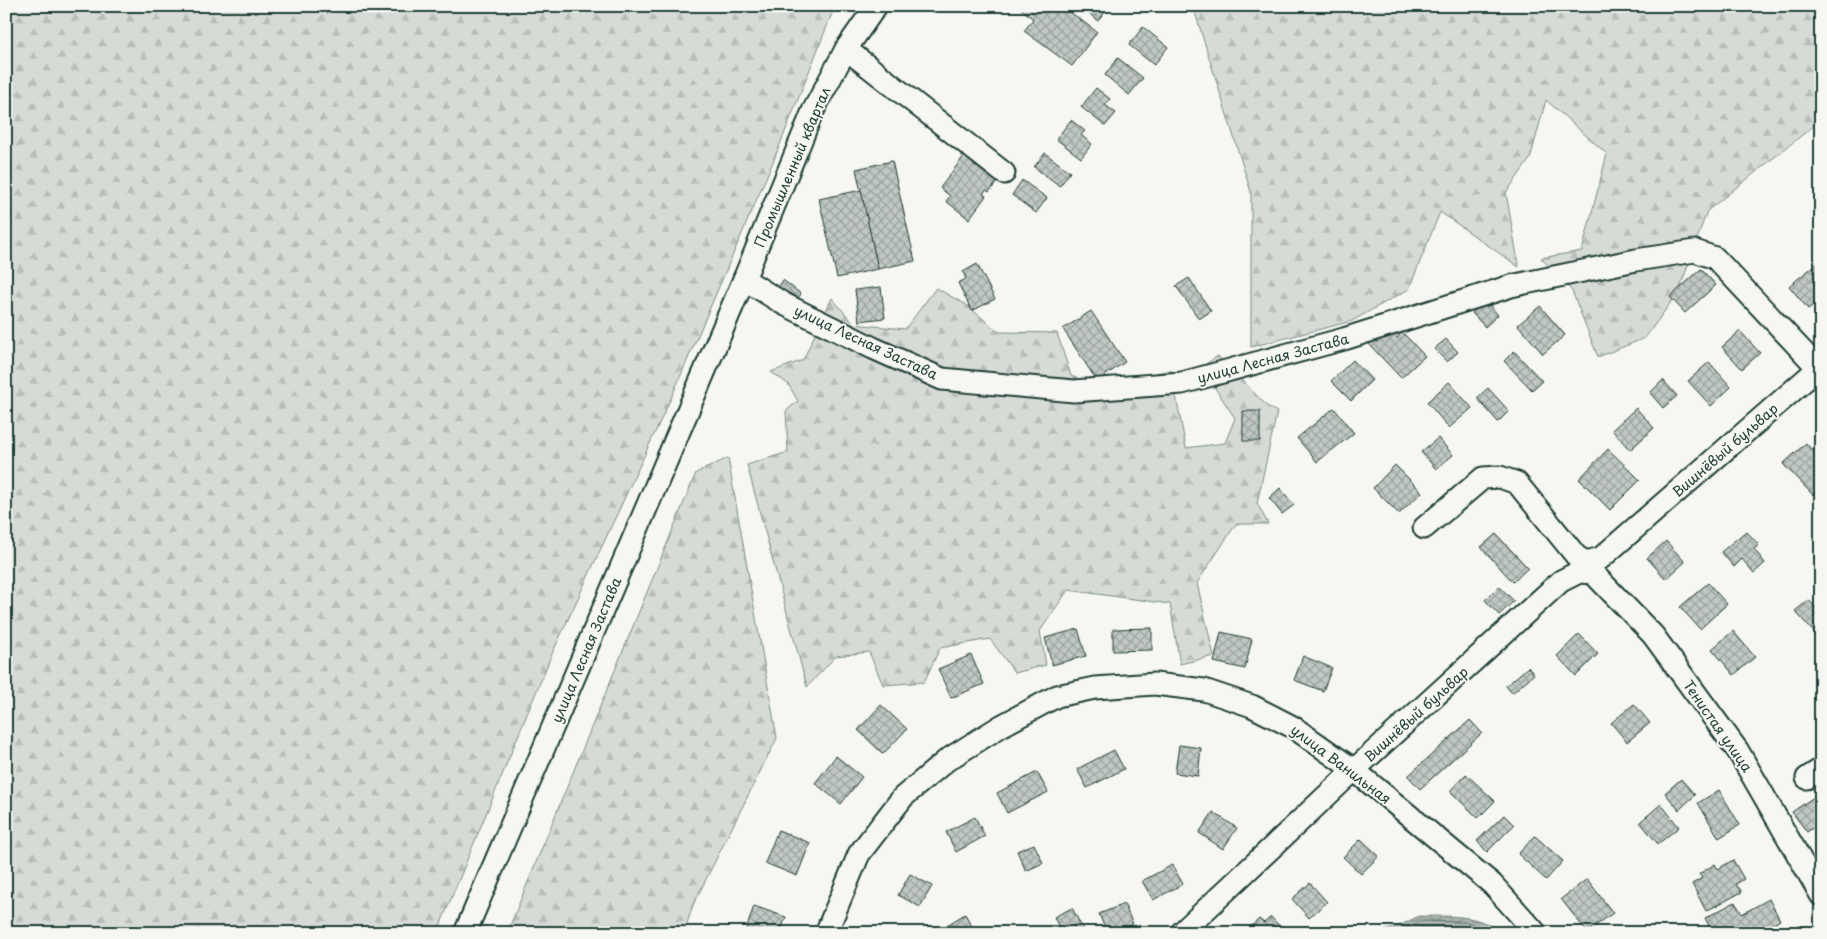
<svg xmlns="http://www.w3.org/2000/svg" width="1827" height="939" font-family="'Playpen Sans',sans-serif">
<defs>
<pattern id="forest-firs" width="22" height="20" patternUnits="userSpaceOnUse" patternTransform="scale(1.25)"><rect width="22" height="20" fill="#d6dbd6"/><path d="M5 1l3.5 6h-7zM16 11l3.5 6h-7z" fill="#b7bdb8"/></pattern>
<pattern id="water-waves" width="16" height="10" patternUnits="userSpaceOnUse" patternTransform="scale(1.25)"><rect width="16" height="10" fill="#aab3ae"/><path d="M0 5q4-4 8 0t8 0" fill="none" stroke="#8a938e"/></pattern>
<pattern id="building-cross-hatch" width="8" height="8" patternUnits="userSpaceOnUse" patternTransform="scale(1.25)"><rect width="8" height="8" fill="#c1c8c3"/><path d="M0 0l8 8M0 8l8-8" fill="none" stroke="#9ca49f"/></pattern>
</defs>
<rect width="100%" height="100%" fill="#f6f6f2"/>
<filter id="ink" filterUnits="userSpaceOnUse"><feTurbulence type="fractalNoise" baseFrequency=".02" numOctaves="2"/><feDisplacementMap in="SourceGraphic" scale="10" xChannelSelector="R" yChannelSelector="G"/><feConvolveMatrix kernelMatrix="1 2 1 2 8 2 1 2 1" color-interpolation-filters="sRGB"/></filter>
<g filter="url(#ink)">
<!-- forest -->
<g fill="url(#forest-firs)" stroke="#7a8c85">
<path d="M6,6H835L775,157L671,398L551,656L437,933H6Z"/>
<path d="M1193,6H1821V120L1707,211L1679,291L1645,338L1598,357L1572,291L1541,258L1582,251L1607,154L1546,100L1530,159L1506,193L1519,267L1440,212L1409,289L1352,321L1251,347V192Z"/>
<path d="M936,288L965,304L999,332L1057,333L1071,376L1096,385L1171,370L1186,448L1225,443L1235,418L1201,367L1218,356L1268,407L1277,412L1257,503L1268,524H1236L1197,583L1214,656L1180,664L1170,604L1068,590L1040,631L1046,665L1015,673L990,639L940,648L924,682L883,685L869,652L836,656L807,687L747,465L788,452L786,411L798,401L788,384L771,372L803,360L832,298L854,324L905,329Z"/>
<path d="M728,458L777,738L693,905L684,933H507L696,473Z"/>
</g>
<!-- water -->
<path fill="url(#water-waves)" stroke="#72847d" d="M1419,916C1444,917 1480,912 1499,933H1377L1397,927Z"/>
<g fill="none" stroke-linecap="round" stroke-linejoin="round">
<!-- shore -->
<g stroke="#576c65" stroke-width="1">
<path d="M1397,933L1421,921L1467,922L1492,933"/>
<path d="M1411,933L1422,927L1466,928L1477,933"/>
</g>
</g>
<!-- building -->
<g fill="url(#building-cross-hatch)" stroke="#1f3d34">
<path d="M1018,6H1062L1097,32L1072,66L1024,31L1033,19Z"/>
<path d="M1080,6H1110L1098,21Z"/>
<path d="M1143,27L1168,47L1154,65L1129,45Z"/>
<path d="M1118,58L1143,78L1129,95L1105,75Z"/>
<path d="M1096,88L1110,99L1105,105L1116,113L1105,126L1081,107Z"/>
<path d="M1071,120L1085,131L1081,135L1092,144L1081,158L1056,139Z"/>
<path d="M1045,153L1070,172L1060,186L1034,167Z"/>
<path d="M964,156L997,182L989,192L986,190L983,194L986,196L969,219L946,201L950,196L940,188Z"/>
<path d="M892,161L915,261L878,269L856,169Z"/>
<path d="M1022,180L1047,198L1036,213L1012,195Z"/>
<path d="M861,190L878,269L837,278L819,199Z"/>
<path d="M1821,261V272L1815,265Z"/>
<path d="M977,264L995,299L972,311L958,283L966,279L963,272Z"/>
<path d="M1814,266L1821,275V299L1808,309L1789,286Z"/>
<path d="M1701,269L1716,285L1685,313L1670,297Z"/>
<path d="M1189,278L1211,311L1199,319L1176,286Z"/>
<path d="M783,280L801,294L796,301L778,288Z"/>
<path d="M881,287L885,318L859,321L855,290Z"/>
<path d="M1486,301L1498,315L1485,327L1472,313Z"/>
<path d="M1540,306L1565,335L1543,354L1518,325Z"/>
<path d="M1091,311L1125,362L1097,381L1063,329Z"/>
<path d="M1389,329L1397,338L1402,332L1425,356L1401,378L1366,341Z"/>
<path d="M1740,331L1760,353L1742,369L1722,347Z"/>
<path d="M1446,339L1458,352L1447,362L1434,349Z"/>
<path d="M1514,351L1542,381L1532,390L1504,361Z"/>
<path d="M1353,360L1372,380L1351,401L1331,381Z"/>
<path d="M1709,362L1731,387L1711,406L1688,381Z"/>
<path d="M1663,380L1677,396L1663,408L1650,393Z"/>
<path d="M1449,382L1472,408L1449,428L1427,402Z"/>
<path d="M1488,388L1509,411L1498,422L1477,398Z"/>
<path d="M1334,408L1354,433L1317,462L1297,438Z"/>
<path d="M1636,408L1654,428L1630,450L1612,430Z"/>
<rect x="1243" y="411" width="17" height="30"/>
<path d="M1438,438L1453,455L1436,469L1421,452Z"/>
<path d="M1821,442V487L1813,495L1783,464L1806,443L1812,450Z"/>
<path d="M1608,449L1640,480L1610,510L1579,479Z"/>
<path d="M1395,465L1422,492L1399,514L1373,488Z"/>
<path d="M1280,488L1294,505L1282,514L1269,498Z"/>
<path d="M1746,531L1759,545L1754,549L1765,563L1754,573L1742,559L1734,567L1721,552Z"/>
<path d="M1496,534L1528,568L1513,582L1481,547Z"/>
<path d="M1666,541L1685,562L1666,579L1647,558Z"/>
<path d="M1821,552V566L1814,558Z"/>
<path d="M1708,583L1727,604L1700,629L1680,607Z"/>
<path d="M1499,586L1514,601L1499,615L1485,600Z"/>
<path d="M1809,600L1821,614V635L1818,637L1795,611Z"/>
<path d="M1152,628V650L1113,651V629Z"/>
<path d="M1078,629L1086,656L1052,665L1045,638Z"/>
<path d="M1733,631L1755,657L1734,675L1712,649Z"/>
<path d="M1221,632L1252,639L1245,669L1214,662Z"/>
<path d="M1579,634L1598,654L1576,676L1557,656Z"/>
<path d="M971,655L984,684L951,698L938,669Z"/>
<path d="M1303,656L1332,668L1323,691L1294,680Z"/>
<path d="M1528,667L1534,674L1512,693L1506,686Z"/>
<path d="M1634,704L1650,723L1627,742L1611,723Z"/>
<path d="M881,705L907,729L883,754L858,730Z"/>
<path d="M1470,720L1482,733L1420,789L1408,776Z"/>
<path d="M1179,745L1201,748L1198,776L1175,773Z"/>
<path d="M1114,750L1124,769L1087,788L1077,769Z"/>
<path d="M836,756L862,777L841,804L815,783Z"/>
<path d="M1037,772L1048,792L1007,813L997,793Z"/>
<path d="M1466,774L1495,801L1478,818L1450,791Z"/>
<path d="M1681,779L1695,795L1679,810L1665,793Z"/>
<path d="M1719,790L1740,825L1719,838L1698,803Z"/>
<path d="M1821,792V822L1807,832L1792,812Z"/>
<path d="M1661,804L1679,827L1658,844L1640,822Z"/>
<path d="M1213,812L1237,828L1223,849L1199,833Z"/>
<path d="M1504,815L1514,825L1487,852L1477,841Z"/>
<path d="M975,817L985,836L956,852L946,832Z"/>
<path d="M778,830L810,843L797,876L765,863Z"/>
<path d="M1535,836L1563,861L1546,880L1518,854Z"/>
<path d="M1361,839L1379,856L1361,874L1343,857Z"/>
<path d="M1034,844L1043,863L1026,871L1017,851Z"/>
<path d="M1733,860L1744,879L1736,884L1742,892L1706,911L1692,884L1702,878L1699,874L1715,864L1718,869Z"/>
<path d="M1172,865L1183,884L1153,900L1142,881Z"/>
<path d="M910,874L932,886L920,907L898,895Z"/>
<path d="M1587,879L1613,913L1587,932L1561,899Z"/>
<path d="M1310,883L1327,902L1309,918L1292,899Z"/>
<path d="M1769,899L1780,920L1760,933H1713L1705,918L1735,902L1742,914Z"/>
<path d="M1124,904L1133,924L1113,933H1107L1099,914Z"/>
<path d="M754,906L786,917L780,933H745Z"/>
<path d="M1072,908L1085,933H1062L1054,917Z"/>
<path d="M965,914L974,930L969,933H934Z"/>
<path d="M1271,917L1286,933H1244L1259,919L1264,923Z"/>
</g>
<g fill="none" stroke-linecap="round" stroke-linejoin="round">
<defs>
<g id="minor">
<path d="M846,49L1004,173"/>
<path d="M744,279L813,111L846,49L876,6"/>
<path d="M1424,528L1483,478L1500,477L1517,483L1577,557L1586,562L1601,558L1821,366"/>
<path d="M1807,778L1821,769"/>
<path d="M465,933L744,279L784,304L873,348L942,379L1074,391L1182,383L1344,339L1511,286L1636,260L1695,251L1715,258L1821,371"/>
<path d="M826,933L859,854L903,797L947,760L1001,726L1057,696L1095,688L1155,684L1204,690L1252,706L1293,727L1354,770L1492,884L1536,933"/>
<path d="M1181,933L1354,770L1561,581L1579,572L1593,573L1653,635L1738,751L1821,895"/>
</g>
</defs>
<!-- minor casing -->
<use href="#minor" stroke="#1f3d34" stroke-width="25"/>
<!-- minor -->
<use href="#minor" stroke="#f6f6f2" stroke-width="21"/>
</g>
</g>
<g text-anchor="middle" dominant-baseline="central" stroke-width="4" stroke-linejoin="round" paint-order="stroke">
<!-- street labels -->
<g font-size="14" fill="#1f3d34" stroke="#f6f6f2">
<text transform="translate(792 167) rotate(-67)">Промышленный квартал</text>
<text transform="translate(866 342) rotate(25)">улица Лесная Застава</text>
<text transform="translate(1273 358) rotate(-15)">улица Лесная Застава</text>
<text transform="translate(1725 450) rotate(-41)">Вишнёвый бульвар</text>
<text transform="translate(586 650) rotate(-67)">улица Лесная Застава</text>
<text transform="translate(1416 714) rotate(-42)">Вишнёвый бульвар</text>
<text transform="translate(1718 726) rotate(55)">Тенистая улица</text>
<text transform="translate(1341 764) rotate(37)">улица Ванильная</text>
</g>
</g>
<!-- margin -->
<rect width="1827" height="939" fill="none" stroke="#f6f6f2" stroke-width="25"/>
<rect x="12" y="12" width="1802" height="914" fill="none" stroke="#1f3d34" stroke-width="2" filter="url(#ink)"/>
</svg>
